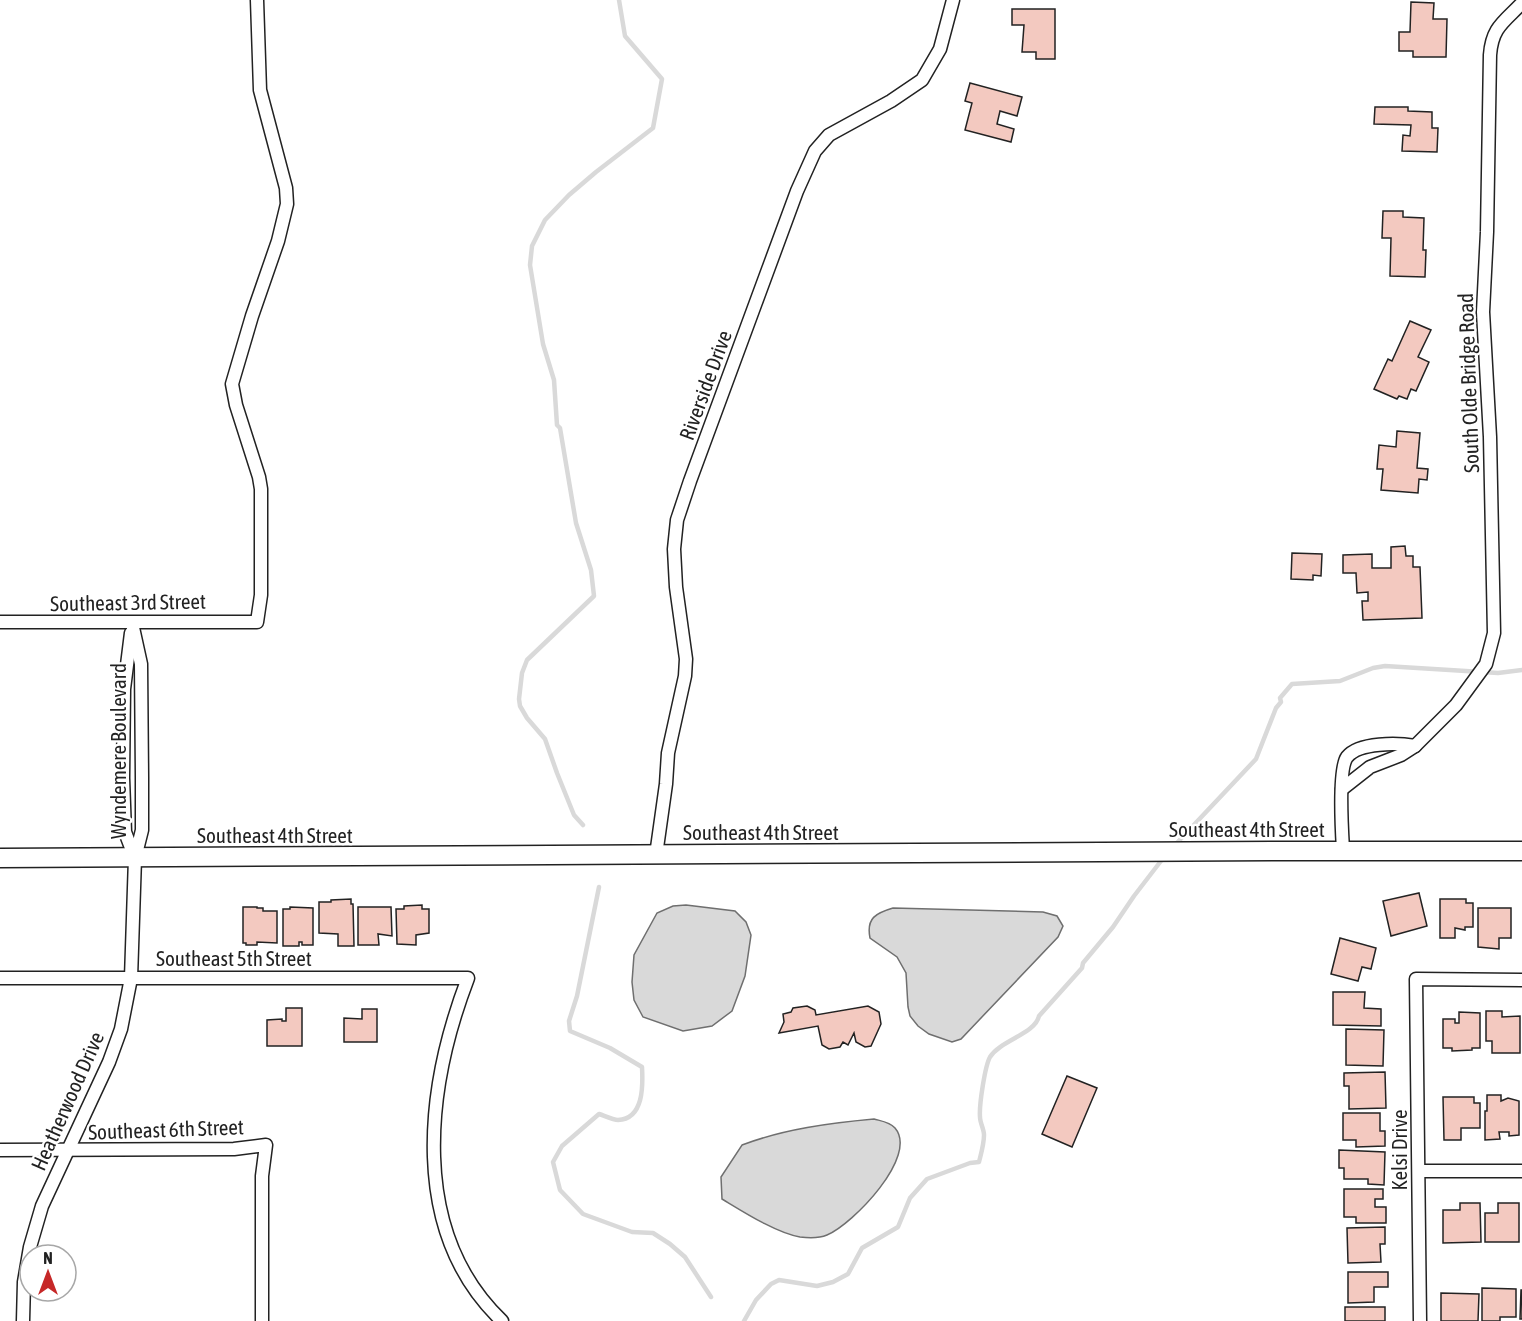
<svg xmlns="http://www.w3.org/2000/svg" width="1522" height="1321" font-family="'Asap Condensed',sans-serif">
<rect width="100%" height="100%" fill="#fff"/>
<!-- water -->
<g fill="#d9d9d9" stroke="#6f6f6f" stroke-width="1.5">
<path d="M686,905L735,911L746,922L751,935L745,976L732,1011L712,1026L683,1031L643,1017L634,1000L632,982L634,955L657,913L673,906Z"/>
<path d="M893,908L1043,912L1057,916L1063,926L1058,937L961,1039L952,1042L929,1034L918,1026L910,1016L908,1007L906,973L897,957L870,938C866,918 876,913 893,908Z"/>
<path d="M874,1119C881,1121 890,1122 895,1128C919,1156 853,1224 827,1235C820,1238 808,1238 800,1237C776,1233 742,1211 722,1199L721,1177L742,1145C784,1129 830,1123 874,1119Z"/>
</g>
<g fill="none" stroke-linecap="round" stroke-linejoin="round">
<!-- stream -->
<g stroke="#d9d9d9" stroke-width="4.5">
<path d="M583,825L574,815L557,773L545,739L527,718L520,706L519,699L522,673L527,660L594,596L591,570L576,523L560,428L557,425L554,380L543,344L530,265L532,246L545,220L569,195L596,172L653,128L662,79L625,36L619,0"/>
<path d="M1174,846L1256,759L1276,708L1281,702L1280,698L1292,684L1340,681L1373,668L1385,666L1498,673L1522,670"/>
<path d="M599,887L577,996L569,1021L570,1031L610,1048L642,1067C643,1085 644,1119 618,1120C613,1120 605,1116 599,1114L562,1146L553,1162L560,1190L583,1214L632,1232L653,1233L670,1244L685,1257L711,1297"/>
<path d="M744,1321L756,1300L771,1284L779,1280L817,1286L833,1282L848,1274L862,1248L898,1227L910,1198L927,1179L970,1163L979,1162C981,1154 984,1144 984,1135C984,1129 980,1123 980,1117C979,1105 985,1066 990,1057C1001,1040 1035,1034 1039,1016L1082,968L1083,963L1113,927L1134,896L1164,857"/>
</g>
</g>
<!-- building -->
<g fill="#f3c9c0" stroke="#222" stroke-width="1.5">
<path d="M1411,2L1434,3L1433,19H1447L1446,57H1413V51H1399V32H1410Z"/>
<path d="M1012,9H1055V59H1036V52H1022L1024,25H1012Z"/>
<path d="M970,83L1022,97L1017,116L1000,111L997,124L1014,129L1011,142L965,130L972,103L965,101Z"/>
<path d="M1375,107H1408V111L1432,112V128H1438L1437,152L1402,151L1403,135L1410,136L1411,125L1374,124Z"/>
<path d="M1383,211H1403V217L1424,218L1423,250H1426L1425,277L1390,276L1391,238H1382Z"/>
<path d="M1410,321L1431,330L1418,357L1429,362L1416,391L1411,389L1407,399L1399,396L1397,399L1374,389L1388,359L1392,361Z"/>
<path d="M1397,431L1420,433L1417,468L1428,469L1427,480L1419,479L1418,493L1381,490L1383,469H1377L1379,445L1396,447Z"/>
<path d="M1405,546L1406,556H1413V567H1420L1422,618L1363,620L1362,601H1368V592L1357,593L1356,573H1343V555L1372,554V568H1391V547Z"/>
<path d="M1292,553L1322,554L1321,576L1313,575V580L1291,579Z"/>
<path d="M1419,893L1427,926L1391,936L1383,901Z"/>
<path d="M351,899V904H353L354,946H338V934L319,933V902H331V900Z"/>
<path d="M1440,899H1466V903H1473V927H1465V930L1455,928V938H1440Z"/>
<path d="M422,905V909H429V933L416,935V945L397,944L396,909H404V906Z"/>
<path d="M243,907H257V908H263V911H277V943L257,942V945H246V943H243Z"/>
<path d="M290,907L313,908V945H302V942H299V946H283V909H290Z"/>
<path d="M358,907H391L392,936L378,934L379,945H358Z"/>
<path d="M1478,908H1511V938H1499V949L1478,947Z"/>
<path d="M1340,938L1376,948L1371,969L1362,967L1358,981L1331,974Z"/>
<path d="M1333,992H1365L1364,1008L1381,1009V1026L1333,1025Z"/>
<path d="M807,1006L815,1010L816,1015L868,1006L879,1012L881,1024L871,1046L865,1047L856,1042L854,1033L848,1045L843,1042L840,1047L829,1049L822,1045L818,1026L779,1033L784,1022L783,1014L791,1012L793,1008Z"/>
<path d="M286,1008H302V1046H267V1020L282,1019V1021H286Z"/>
<path d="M362,1009H377V1042H344V1018L362,1019Z"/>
<path d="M1486,1011H1502V1017L1520,1016V1053H1492V1041H1486Z"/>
<path d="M1459,1012L1480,1013V1048H1472V1050L1452,1051V1048H1443V1019H1455V1023H1459Z"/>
<path d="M1346,1029L1384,1030L1383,1066L1346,1065Z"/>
<path d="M1385,1072L1386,1108L1349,1109V1086H1344V1073Z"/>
<path d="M1067,1076L1097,1088L1072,1147L1042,1134Z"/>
<path d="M1487,1095H1501V1101L1508,1098L1519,1101V1135L1509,1136V1132H1499L1500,1139L1485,1140V1111H1487Z"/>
<path d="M1443,1097H1474V1103H1480V1128H1461V1140H1444Z"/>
<path d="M1343,1113H1380V1131H1385V1146L1356,1147V1140H1343Z"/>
<path d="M1339,1150L1385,1152L1384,1185L1368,1184V1179H1344V1168H1339Z"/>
<path d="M1344,1189H1383V1199H1375V1207H1386V1223H1356V1217H1344Z"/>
<path d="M1460,1203H1480L1481,1242L1443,1243V1210H1460Z"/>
<path d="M1498,1203H1519V1242H1485V1213H1498Z"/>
<path d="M1385,1227V1244H1380L1381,1262L1348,1263L1347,1228Z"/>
<path d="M1348,1272H1388V1287H1374V1302L1348,1303Z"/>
<path d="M1482,1288L1516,1289V1317H1500V1321H1482Z"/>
<path d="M1521,1290H1522V1319H1520Z"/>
<path d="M1441,1293L1479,1294L1478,1321H1441Z"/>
<rect x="1345" y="1307" width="40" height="14"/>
</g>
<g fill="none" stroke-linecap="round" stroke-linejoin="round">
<defs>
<g id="street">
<path d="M0,622H257L261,595V489L259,477L236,405L232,384L252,316L278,241L287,204L286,188L260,90L257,0"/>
<path d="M131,633L124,689L123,778L125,832L135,858"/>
<path d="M1342,789L1370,767L1401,755L1415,746L1456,705L1486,664L1494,633L1490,437L1483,312L1487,232L1490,55C1492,27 1504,22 1522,3"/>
<path d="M1343,850C1342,833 1338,769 1347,757C1359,742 1398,743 1415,746"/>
<path d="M656,855L666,784L668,753L685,676L686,659L676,587L674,549L677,520L690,481L797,191L815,151L829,135L891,101L922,80L940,49L953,0"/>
<path d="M0,978H468C426,1088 408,1231 502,1321"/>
<path d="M0,1150L234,1149L266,1145L262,1176V1321"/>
<path d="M1419,1171H1522"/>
<path d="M23,1321L24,1282L30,1247L42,1206L109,1062L121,1029L131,978L135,858L142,830V777L141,664L132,623"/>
<path d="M1420,1321L1416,979L1522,980"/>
</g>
<path id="secondary" d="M0,858L1287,851H1522"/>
</defs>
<!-- street casing -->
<use href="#street" stroke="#222" stroke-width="15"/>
<!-- secondary casing -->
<use href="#secondary" stroke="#222" stroke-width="21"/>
<!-- street -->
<use href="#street" stroke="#fff" stroke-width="12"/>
<!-- secondary -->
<use href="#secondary" stroke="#fff" stroke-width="18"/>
</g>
<g text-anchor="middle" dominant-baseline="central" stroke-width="4.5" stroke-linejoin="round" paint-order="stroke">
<!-- street labels -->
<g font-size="21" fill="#222" stroke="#fff">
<text transform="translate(1468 383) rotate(-92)">South Olde Bridge Road</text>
<text transform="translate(705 385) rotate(-70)">Riverside Drive</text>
<text transform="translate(128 602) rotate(-1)">Southeast 3rd Street</text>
<text transform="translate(118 751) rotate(-90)">Wyndemere Boulevard</text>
<text x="1247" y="829">Southeast 4th Street</text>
<text x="761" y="832">Southeast 4th Street</text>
<text x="275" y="835">Southeast 4th Street</text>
<text x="234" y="958">Southeast 5th Street</text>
<text transform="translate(67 1101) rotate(-66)">Heatherwood Drive</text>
<text transform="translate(166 1129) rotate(-2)">Southeast 6th Street</text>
<text transform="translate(1399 1150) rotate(-90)">Kelsi Drive</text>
</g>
</g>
<!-- north arrow -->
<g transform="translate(48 1273)"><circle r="28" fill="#ffffff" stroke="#a7a7a7" stroke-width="1.5"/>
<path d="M0-4.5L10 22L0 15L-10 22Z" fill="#c62828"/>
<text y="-9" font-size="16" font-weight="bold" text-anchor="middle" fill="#222222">N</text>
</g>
</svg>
